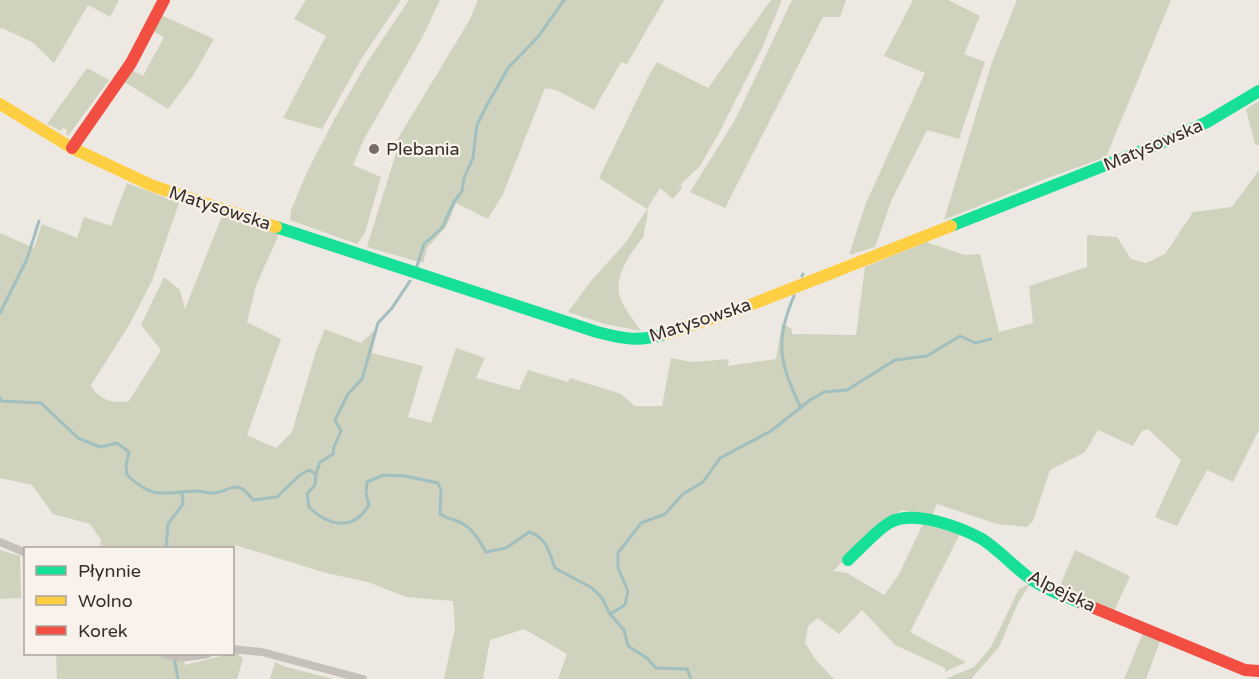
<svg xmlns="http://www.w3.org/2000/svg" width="1259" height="679" font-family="'Varela Round',sans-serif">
<rect width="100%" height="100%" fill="#eee8e2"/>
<!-- green -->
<g fill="#cfd2bd">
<path d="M0,0H119L110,17L88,5L54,63L32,42L2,28L0,29Z"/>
<path d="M306,0H401L363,56L322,129L283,118L326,36L294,19Z"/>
<path d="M409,0H440L423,36L364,139L353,165L381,177L365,233L357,244L290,220L291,210L308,170L335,118L366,64Z"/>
<path d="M478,0H664L627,64L621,62L594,110L556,90L545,88L503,194L488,219L456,203L446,227L427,248L423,263L367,247L396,153L402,143L397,140L469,21Z"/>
<path d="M771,0H782L762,48L719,133L700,166L681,184L682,188L673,199L660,188L647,209C649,219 644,225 644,236C632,251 613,276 620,297C624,309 634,320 641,331L605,324L568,312L591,281L626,242L647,209L599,178L649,75L657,62L708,88Z"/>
<path d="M792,0H846L840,17H823L725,208L690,192L735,120Z"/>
<path d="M913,0H948L980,16L964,54L985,62L959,139L927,130L892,199L875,247L849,255L866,203L925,73L884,56Z"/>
<path d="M1017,0H1171L1106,157L1045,179L944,220L991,65Z"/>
<path d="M161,15L214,39L192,77L168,109L123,81L132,70L143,76L164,37L154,32Z"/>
<path d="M87,68L109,80L68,136L66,134L67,130L63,128L61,131L47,124Z"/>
<path d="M1259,101V146L1255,144L1246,109Z"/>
<path d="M1259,170V430L1233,482L1207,470L1177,526L1155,517L1181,460L1148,429L1142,431L1133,446L1098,430L1085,452L1050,470L1033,521L1027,527L997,524L937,504L932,516L902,510L876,529L833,571L847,573L884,595L898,576L923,524L960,534L910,632L966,662L945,672V668L895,645L862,610L839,634L818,618L808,626L805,643L816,660L834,679H558L567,654L524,629L490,640L483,679H444L455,628L453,601L406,597L368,582L326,573L235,545L233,551L232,548H100L101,540L90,524L53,514L32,485L0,478V233L34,248L42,224L77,238L84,217L111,226L127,183L179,203L152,281L128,327L91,385C98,400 114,404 129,401L161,350L141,325L164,277L180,290L185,309L222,216L279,234L256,286L247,322L281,339L247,435L276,448L292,432L316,351L325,329L361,343L376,329L372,353L423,366L408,417L431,423L456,348L485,358L476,378L519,390L528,370L568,382L570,378L621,394L635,406H662L671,358L692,362L729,359L728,366L776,359L782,323L792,329V334L856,335L865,267L926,242L965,255L980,254L999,332L1033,323L1029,286L1087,267V235L1117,237L1131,259L1146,263L1165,254L1193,212L1232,207Z"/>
<path d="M0,550L20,556L21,598L0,599Z"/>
<path d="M1075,550L1130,576L1114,611L1060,590L1062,581Z"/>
<path d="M1031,583L1019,601L999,647L971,679H945L974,667L991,647L1019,589Z"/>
<path d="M1143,633L1160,641L1146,679H1124Z"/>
<path d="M237,652L243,659L237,679H57L56,654H183L185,665Z"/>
<path d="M275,662L286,667L334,679H270Z"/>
</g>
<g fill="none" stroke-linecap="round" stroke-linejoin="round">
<!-- stream -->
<g stroke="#a0bfbe" stroke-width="3">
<path d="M417,266L424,244L442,228L454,202L462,191L464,178L473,158L477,125L487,105L508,68L538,37L564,0"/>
<path d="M802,276L803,274"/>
<path d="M794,296C774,342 780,364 801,408"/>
<path d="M0,313L27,259L39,221"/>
<path d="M0,398L2,401L41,403L78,438L100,447L117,443L129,452L126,465L127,475C155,501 162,492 197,491C202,491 206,493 211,493C229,494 235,475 253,500L277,497L300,475L309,470L316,474L315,485L307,494L309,507C328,526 353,532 369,505L366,494L367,482L384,475L405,476L438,483L441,490L440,514C449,520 456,519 463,524C473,529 480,542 486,552L506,548L529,532C548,539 548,550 555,568L592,588L602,598L610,614L624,630L628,646L647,658L656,668L687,669L691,679"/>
<path d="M316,474L320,462L333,454L334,447L341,431L335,420L348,394L362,379L378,323L392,308L410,281"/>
<path d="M166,548L168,524L183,504L182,492"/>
<path d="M610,614L625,605L628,591L618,568V553L641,523L665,514L683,494L703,482L720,458L771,431L810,400L824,392L847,390L895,360L927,356L960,336L975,343L991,339"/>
<path d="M174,657L178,679"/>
</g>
<!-- street -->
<g stroke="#c6c0bb" stroke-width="8">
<path d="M0,542L26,553"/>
<path d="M232,649L262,652L363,679"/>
<path d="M165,654C179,660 194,656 208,654"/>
</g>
<!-- fast -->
<g stroke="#16e098" stroke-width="12">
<path d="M951,226L1159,144L1207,122L1259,91"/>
<path d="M276,227L597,332C624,339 638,342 665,334"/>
<path d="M848,560C860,549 876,531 889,523C913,509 960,527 982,539C999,550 1012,565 1028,577C1044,589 1064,596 1082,603"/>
</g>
<!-- slow -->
<g stroke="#ffcf43" stroke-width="12">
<path d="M0,104L72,148L153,186L276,227"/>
<path d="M665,334L745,307L951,226"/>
</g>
<!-- jam -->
<g stroke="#f24e42" stroke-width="12">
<path d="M72,148L131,63L164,0"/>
<path d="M1082,603L1245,670L1259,671"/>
</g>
</g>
<!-- markers -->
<circle fill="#776e6a" stroke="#f9f2ea" stroke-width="2" cx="374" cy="149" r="6"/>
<g text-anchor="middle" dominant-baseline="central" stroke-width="4.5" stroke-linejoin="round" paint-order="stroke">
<!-- street labels -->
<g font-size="18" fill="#372d29" stroke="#f9f2ea">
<text transform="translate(1153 145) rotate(-23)">Matysowska</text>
<text transform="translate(220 208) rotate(18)">Matysowska</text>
<text transform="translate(700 320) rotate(-18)">Matysowska</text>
<text transform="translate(1062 591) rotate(26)">Alpejska</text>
</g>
<!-- poi labels -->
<g font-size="18" fill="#372d29" stroke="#f9f2ea" text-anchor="start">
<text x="386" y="149">Plebania</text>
</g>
</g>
<!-- legend -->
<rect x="24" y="547" width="210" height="108" fill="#f9f2ea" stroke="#aba39d" stroke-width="1.5"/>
<rect x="36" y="566" width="30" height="9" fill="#16e098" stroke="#aba39d" stroke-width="1.5"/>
<text x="78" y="577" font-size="18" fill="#372d29">Płynnie</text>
<rect x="36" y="596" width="30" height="9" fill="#ffcf43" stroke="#aba39d" stroke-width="1.5"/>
<text x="78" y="607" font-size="18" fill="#372d29">Wolno</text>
<rect x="36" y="626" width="30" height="9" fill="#f24e42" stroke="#aba39d" stroke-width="1.5"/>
<text x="78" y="637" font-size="18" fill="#372d29">Korek</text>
</svg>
